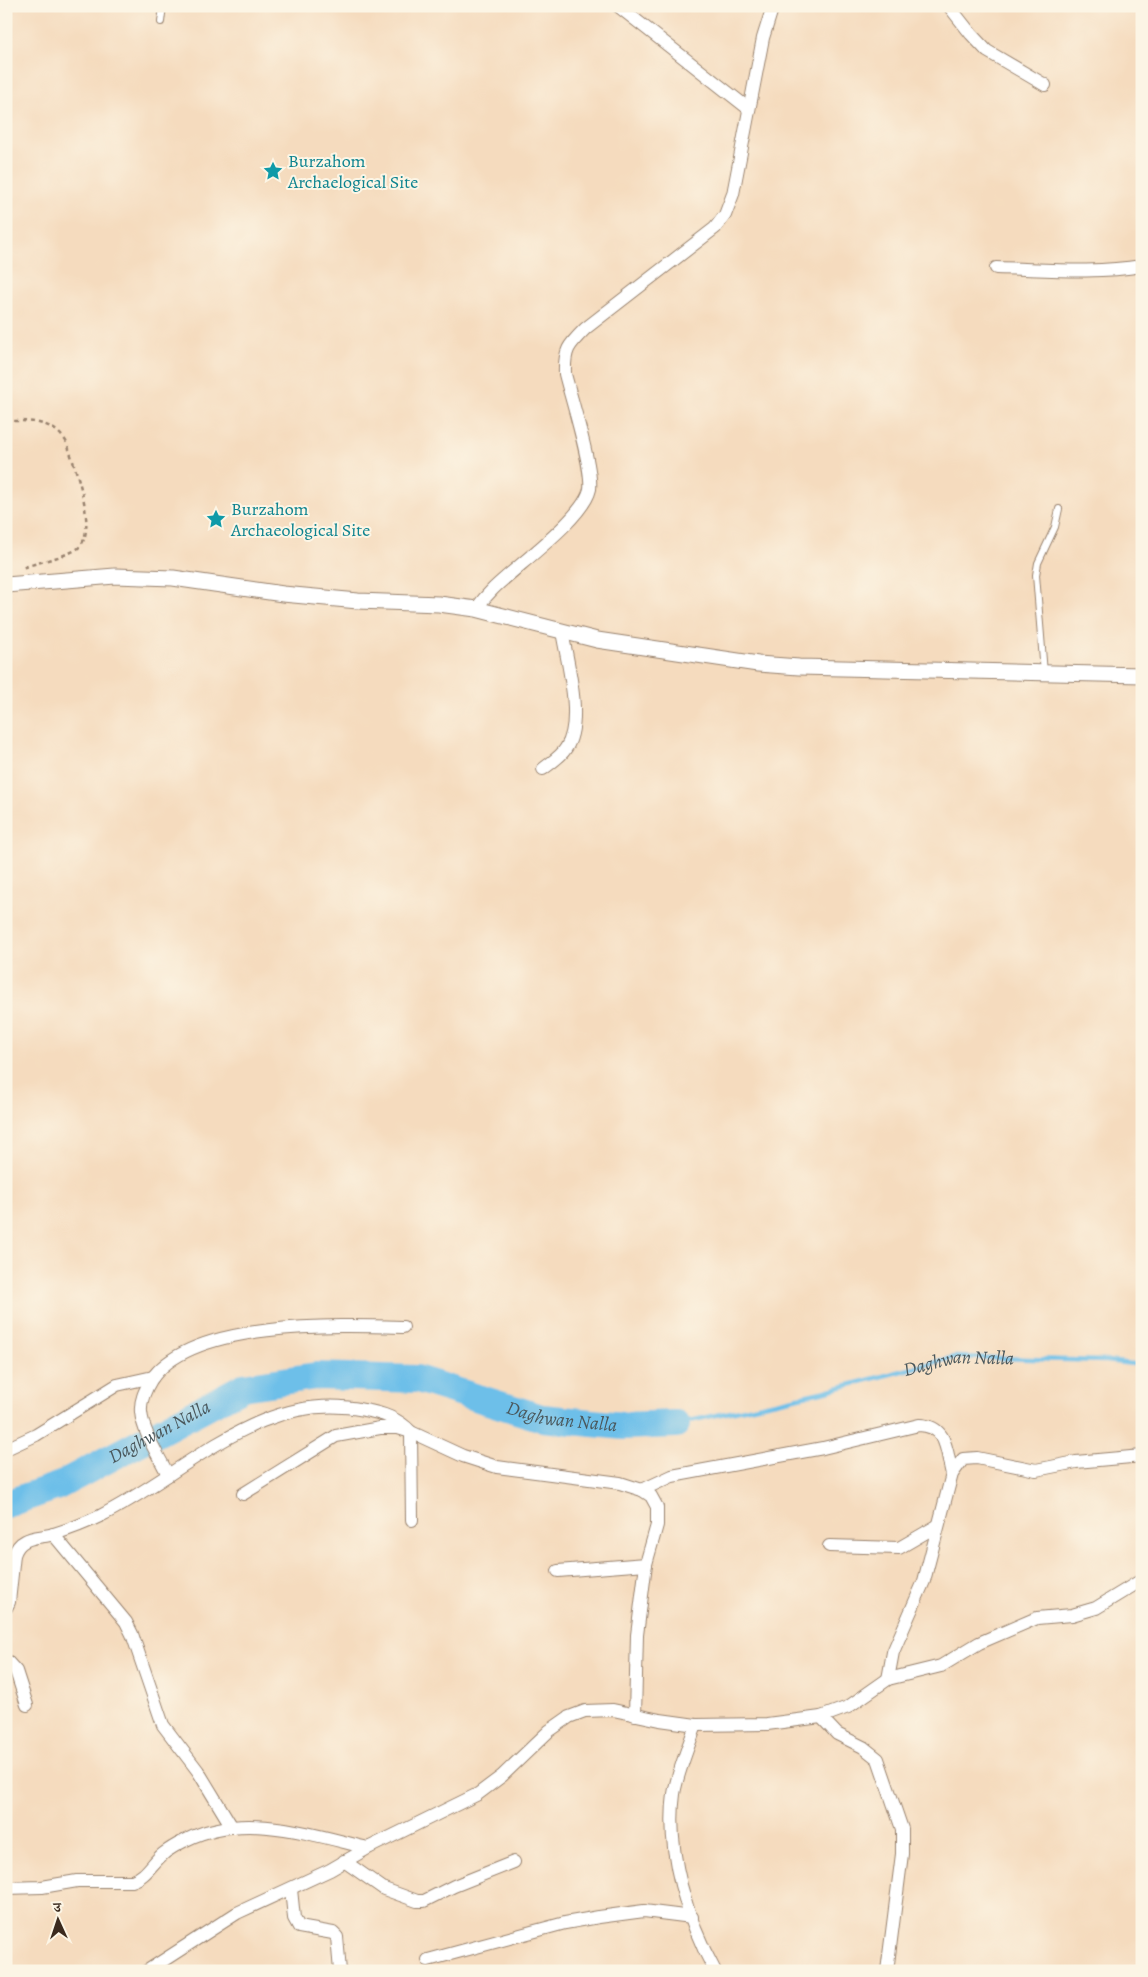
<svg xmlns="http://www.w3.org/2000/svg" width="1148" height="1977" font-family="Alegreya,'Noto Serif Devanagari',serif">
<rect width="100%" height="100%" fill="#fcf5e5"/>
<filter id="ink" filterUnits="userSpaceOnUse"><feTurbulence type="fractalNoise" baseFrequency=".02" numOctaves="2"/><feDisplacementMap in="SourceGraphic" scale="10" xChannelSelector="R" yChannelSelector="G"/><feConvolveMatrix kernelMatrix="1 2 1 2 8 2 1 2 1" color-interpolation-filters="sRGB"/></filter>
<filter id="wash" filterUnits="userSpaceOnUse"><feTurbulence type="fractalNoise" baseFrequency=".0096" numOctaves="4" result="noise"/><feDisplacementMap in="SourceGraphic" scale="20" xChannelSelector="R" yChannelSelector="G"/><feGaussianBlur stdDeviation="1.12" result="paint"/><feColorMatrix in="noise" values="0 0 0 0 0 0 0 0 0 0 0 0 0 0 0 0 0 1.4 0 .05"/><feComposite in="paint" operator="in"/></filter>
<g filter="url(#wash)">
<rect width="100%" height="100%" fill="#f5dbbe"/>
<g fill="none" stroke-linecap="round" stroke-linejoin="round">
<!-- stream -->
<path stroke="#6dbfe9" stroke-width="4.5" id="s1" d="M676,1424L826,1391L955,1357L1106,1361L1142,1365"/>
<!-- river -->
<path stroke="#6dbfe9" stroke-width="28" id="s2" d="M6,1504L58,1486L243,1387L316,1376L417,1379L542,1418L623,1426L676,1424"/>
</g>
</g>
<g filter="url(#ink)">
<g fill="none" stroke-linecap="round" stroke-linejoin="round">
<defs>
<g id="service">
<path d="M161,22L163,6"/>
<path d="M1044,673L1036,575L1038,563L1055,527L1059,509"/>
</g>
<g id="minor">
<path d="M618,6L749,109"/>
<path d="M949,6L971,34L987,51L1045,85"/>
<path d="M996,268C1044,269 1094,274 1142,266"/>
<path d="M476,609C481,602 487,595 493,589C516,566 584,518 590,489C593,468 571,398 565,374C564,349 569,345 586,328L715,228L725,215L733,194L763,38L773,6"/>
<path d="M543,769C550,763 561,757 566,748C584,721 567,662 562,631"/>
<path d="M6,1449L36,1435L117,1385L153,1377"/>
<path d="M168,1475C159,1456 143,1433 141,1412C140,1400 145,1390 151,1380C191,1320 339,1325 403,1327"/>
<path d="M642,1490L672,1476L823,1448L919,1425C948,1426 946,1451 952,1474"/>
<path d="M243,1494L336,1436L380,1428H398L411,1432L463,1456L497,1467L620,1483L642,1490L651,1496L657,1507V1525L646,1564L637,1635L635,1715"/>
<path d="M53,1534L126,1622L132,1634L163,1725L198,1771L232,1827"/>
<path d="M829,1546L899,1548L937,1526"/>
<path d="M558,1571L646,1564"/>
<path d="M6,1608L9,1602L14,1555C16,1549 19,1544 25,1541C33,1536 45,1537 54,1534C70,1529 86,1523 100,1516C185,1474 262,1388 364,1410C382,1413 398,1418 411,1432L412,1520"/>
<path d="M6,1660L16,1671L27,1705"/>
<path d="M888,1679L893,1652L924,1581L952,1474L963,1459L977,1458L1036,1470L1076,1462L1142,1456"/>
<path d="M821,1717L837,1734L863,1747L878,1759L902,1829V1854L887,1971"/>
<path d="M696,1725C689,1745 677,1774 674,1794C666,1852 687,1920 715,1971"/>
<path d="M344,1861L384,1889L417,1901H424L454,1886L514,1862"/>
<path d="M6,1888L42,1887L77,1881H132C146,1877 152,1863 163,1854C169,1849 178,1844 186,1840C243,1811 310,1834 368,1848"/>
<path d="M291,1889L294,1918L299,1927L333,1933L337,1937L340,1971"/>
<path d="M428,1960L565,1923L599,1917L644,1911L692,1917"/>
<path d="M147,1971L237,1913L330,1870L368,1848L478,1794L502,1776L549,1731L569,1717L585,1711L613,1710L660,1720L696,1725L767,1724L821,1717L848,1707L888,1679L941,1666L979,1643L1037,1618L1072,1615L1096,1608L1142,1580"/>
</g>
<path id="tertiary" d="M6,585L115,576L173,578L283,594L358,601L439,604L476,609L597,640L758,664L799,667L1142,675"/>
</defs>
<!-- service casing -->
<use href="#service" stroke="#98826e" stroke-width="8"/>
<!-- minor casing -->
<use href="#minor" stroke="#98826e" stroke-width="14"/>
<!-- tertiary casing -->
<use href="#tertiary" stroke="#98826e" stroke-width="17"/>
<!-- path -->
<path stroke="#98826e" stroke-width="2.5" stroke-dasharray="4 4" stroke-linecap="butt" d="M6,421C31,421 53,420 67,443C74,466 100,532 77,549C67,556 35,563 22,568"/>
<!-- service -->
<use href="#service" stroke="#fff" stroke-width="6"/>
<!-- minor -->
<use href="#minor" stroke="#fff" stroke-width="12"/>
<!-- tertiary -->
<use href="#tertiary" stroke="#fff" stroke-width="15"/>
</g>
</g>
<!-- icons -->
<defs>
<symbol id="sight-bare" viewBox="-9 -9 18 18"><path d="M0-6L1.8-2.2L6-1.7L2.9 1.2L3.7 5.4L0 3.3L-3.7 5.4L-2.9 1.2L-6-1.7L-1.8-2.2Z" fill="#0f9aa8" stroke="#fcf5e5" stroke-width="2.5" paint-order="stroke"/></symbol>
</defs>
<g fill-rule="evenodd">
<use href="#sight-bare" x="259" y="157" width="28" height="28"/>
<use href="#sight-bare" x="202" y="505" width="28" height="28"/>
</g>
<g text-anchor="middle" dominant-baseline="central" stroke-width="4" stroke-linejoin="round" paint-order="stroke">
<!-- culture labels -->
<g font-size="18" fill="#0d838f" stroke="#fcf5e5" text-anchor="start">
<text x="288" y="161">Burzahom<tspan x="288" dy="21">Archaelogical Site</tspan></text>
<text x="231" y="509">Burzahom<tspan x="231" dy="21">Archaeological Site</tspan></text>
</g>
<!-- water labels -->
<g font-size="19" font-style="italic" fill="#4a575b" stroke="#fcf5e5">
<text stroke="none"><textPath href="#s1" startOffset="290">Daghwan Nalla</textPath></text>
<text stroke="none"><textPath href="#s2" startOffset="590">Daghwan Nalla</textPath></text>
<text stroke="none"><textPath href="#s2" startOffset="170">Daghwan Nalla</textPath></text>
</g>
</g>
<!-- margin -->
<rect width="1148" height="1977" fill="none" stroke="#fcf5e5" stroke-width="25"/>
<!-- north arrow -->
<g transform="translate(58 1920) rotate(357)" stroke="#fcf5e5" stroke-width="4" paint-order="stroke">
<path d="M0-4L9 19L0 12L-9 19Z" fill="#3b2a1e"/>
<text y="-8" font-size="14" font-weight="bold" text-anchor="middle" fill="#3b2a1e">उ</text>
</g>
</svg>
